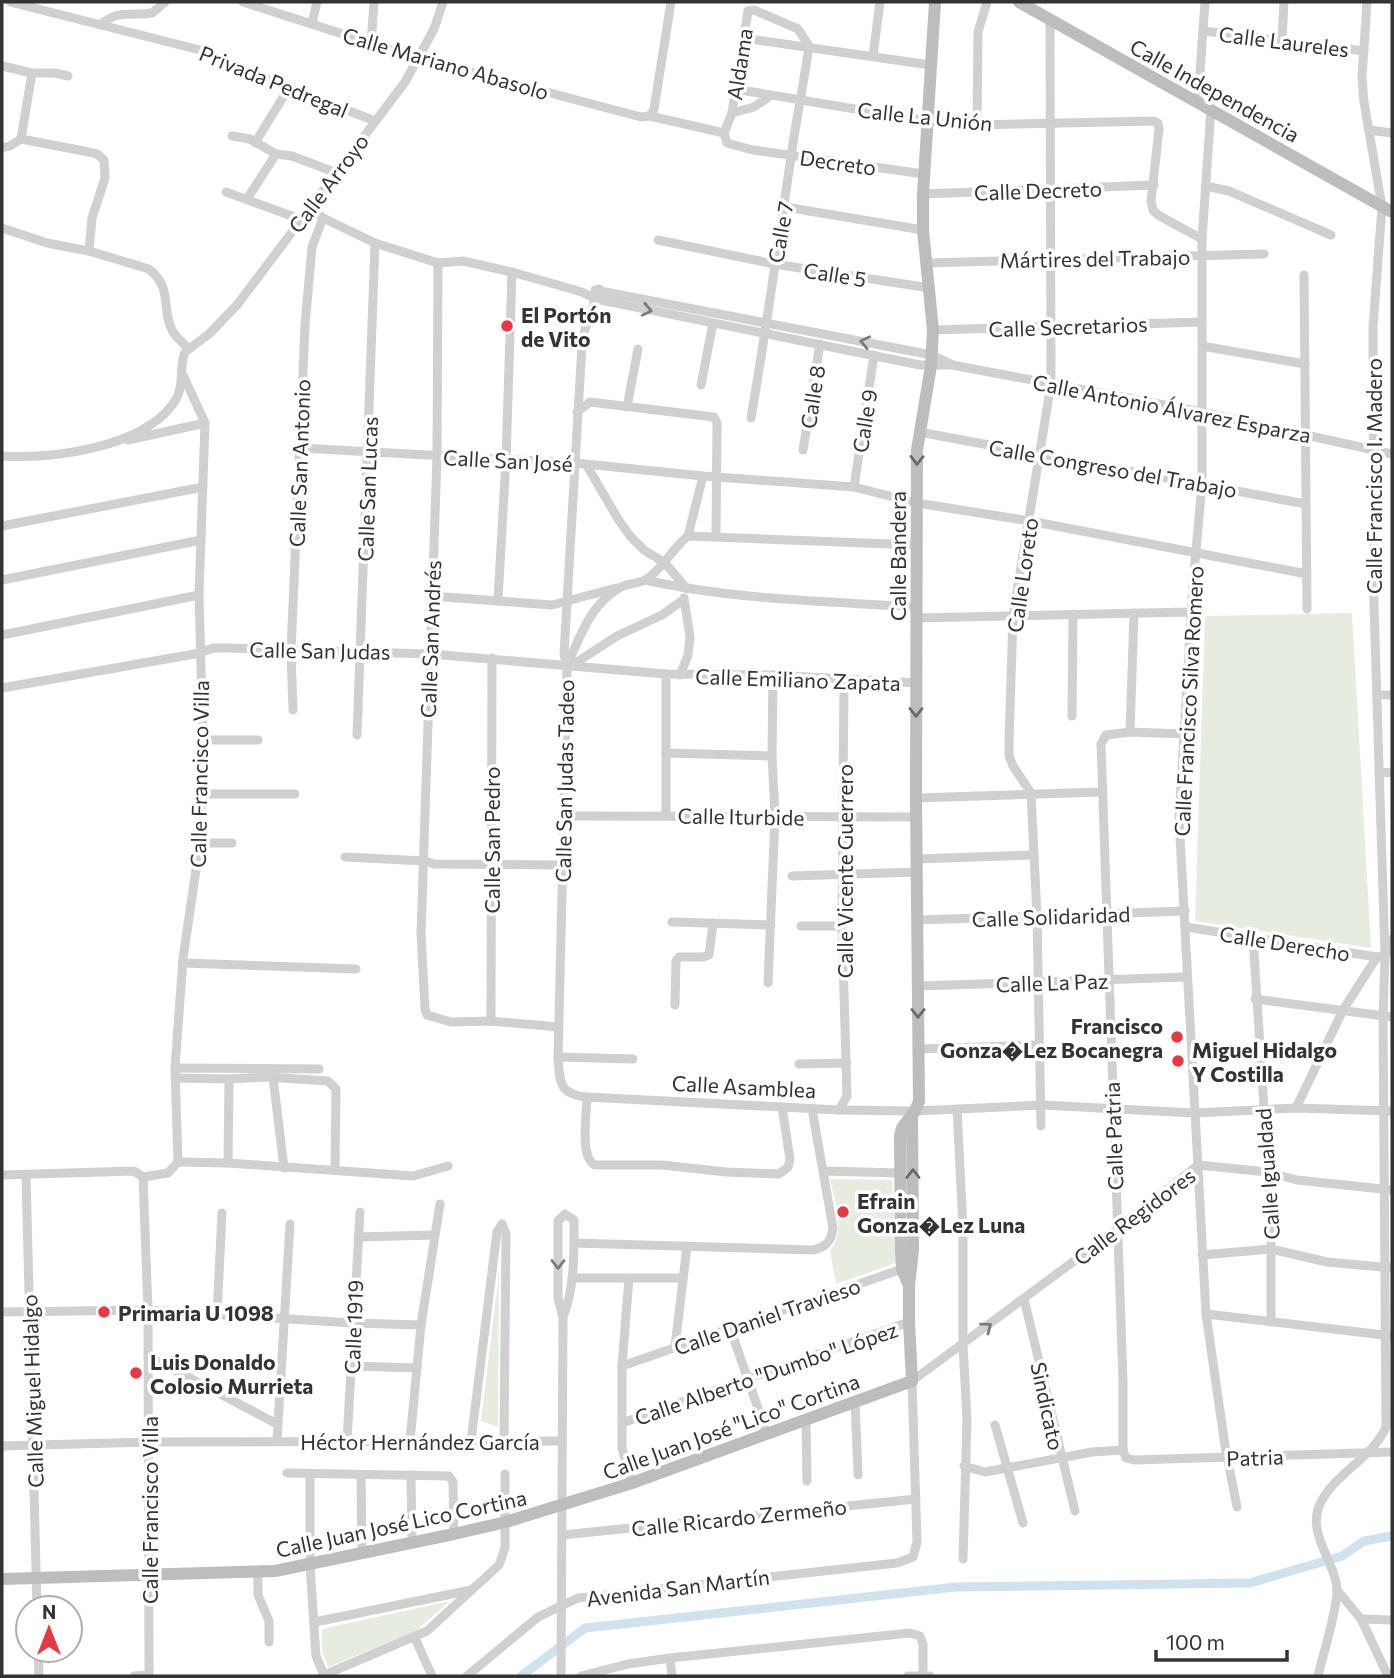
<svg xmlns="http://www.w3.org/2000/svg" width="1394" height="1678" font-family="Commissioner,sans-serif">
<rect width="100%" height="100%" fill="#fff"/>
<!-- green -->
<g fill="#e6ecdf">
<path d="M1352,613L1371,948L1195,921L1205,616Z"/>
<path d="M830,1179L892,1180L896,1263L836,1284L830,1251C846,1231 835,1203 830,1179Z"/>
<path d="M499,1272L498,1427L481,1421Z"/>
<path d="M450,1601L416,1631L328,1667L322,1651V1629Z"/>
</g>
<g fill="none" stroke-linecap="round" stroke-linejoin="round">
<!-- canal -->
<path stroke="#cfe2ee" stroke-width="9" d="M521,1676L585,1628L956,1587L1250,1583L1342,1556L1364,1541L1392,1536"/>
<!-- street -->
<g stroke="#d0d0d0" stroke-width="9">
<path d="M10,2L200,50L227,63L375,121"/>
<path d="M243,2L417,58L641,117L650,116L724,133"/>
<path d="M1367,2L1362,77L1364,102L1382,207L1373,327L1374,607L1385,956"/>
<path d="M312,23L317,2"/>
<path d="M100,25C119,9 130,16 152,13L165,2"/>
<path d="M1204,31L1364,51"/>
<path d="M743,38L930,65"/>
<path d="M1282,40L1284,2"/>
<path d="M371,44L374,2"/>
<path d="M873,56L880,2"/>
<path d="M2,66L32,73H55L68,76"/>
<path d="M735,89L927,121L977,125L1154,121L1158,123L1159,129L1151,201L1153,210L1158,215L1202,239"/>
<path d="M1198,101L1205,2"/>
<path d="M1211,109L1202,239V484L1193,584L1179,819L1206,1314L1225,1446L1237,1507"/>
<path d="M732,113L754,107L770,96"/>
<path d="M650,116L654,109L671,2"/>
<path d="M977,125L978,32L987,2"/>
<path d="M1369,130L1392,133"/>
<path d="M232,136L250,139L276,154L292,156L337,173"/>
<path d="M21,139L32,73"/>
<path d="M255,143L290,86"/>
<path d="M2,148L10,146L21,139L89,152L97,154L104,160L105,178L92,218L89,251"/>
<path d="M1206,186L1229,191L1331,235"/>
<path d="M226,192L300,219"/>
<path d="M923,194L1154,185"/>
<path d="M247,199L276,154"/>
<path d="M785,207L923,230"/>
<path d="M311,208L323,218L375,243L438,263L463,261L512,272L582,292L596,299L920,365H952L1202,412L1392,454"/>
<path d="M2,228L47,243L89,251L149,269C174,289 160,309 173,332C177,338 184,344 189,349"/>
<path d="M658,240L774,264L930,288"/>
<path d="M438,263L437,456L421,934L425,1009L427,1015L451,1022L491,1021L558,1027"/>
<path d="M926,263L1264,254"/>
<path d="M1304,275L1307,609"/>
<path d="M599,289L585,330L582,345L567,602L564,654L567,665C565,796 561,926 558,1057C560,1082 558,1094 587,1097L839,1110L915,1111L1042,1105L1194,1113L1296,1108L1392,1111"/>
<path d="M595,290L932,355L951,364"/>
<path d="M933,330L1202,322"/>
<path d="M1202,346L1305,364"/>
<path d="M701,385L713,323"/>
<path d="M627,407L638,349"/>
<path d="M577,412L590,402L714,417L717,423L716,537"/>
<path d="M751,418C766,331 778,244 791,157C796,120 804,83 809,46L798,29L754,10L748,11L732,113L724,133L727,143L753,150L924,174"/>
<path d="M919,432L1306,504"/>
<path d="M128,440L205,423"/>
<path d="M300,448L575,463L703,476L854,487L917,503L1030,521L1307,574"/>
<path d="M803,450L820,344"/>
<path d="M2,456C52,459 141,448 173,404C186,386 178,370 185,352L209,334L237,305L405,82L434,29L443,2"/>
<path d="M586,464L618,519L630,536L644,550L665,563L687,589"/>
<path d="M854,487L874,355"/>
<path d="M2,526L203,487"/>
<path d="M688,536L703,476"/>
<path d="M2,580L201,540"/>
<path d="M645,580C734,600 826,601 916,607"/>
<path d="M431,596L552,605L616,588"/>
<path d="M498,600L506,459L512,272"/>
<path d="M916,618L1191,612"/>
<path d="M2,635L199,595"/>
<path d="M567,665C581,635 590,604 621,587C629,583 639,584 647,579C664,567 672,549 688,536L917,545"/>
<path d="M571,666L617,636L662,615L683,600"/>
<path d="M666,674V815"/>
<path d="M680,675L688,655L690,637L684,598"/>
<path d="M2,688L200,653L213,648H227L430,654L666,674L773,675L916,683"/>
<path d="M1378,695H1392"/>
<path d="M293,710L291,651L305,325L312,247L323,218"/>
<path d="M1072,716L1073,614"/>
<path d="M1130,732L1134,613"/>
<path d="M357,735L375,243"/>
<path d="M203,740H258"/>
<path d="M666,753L772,756"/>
<path d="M1379,772L1392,773"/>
<path d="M202,794H295"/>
<path d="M916,798L1101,792"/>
<path d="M565,816L916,817"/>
<path d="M200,843H232"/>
<path d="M345,857L425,861L434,864L562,865"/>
<path d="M917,859L1034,855"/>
<path d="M792,876L917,872"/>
<path d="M918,920L1185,911"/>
<path d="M672,922L771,925"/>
<path d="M801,926H842"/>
<path d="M1186,927L1377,957L1385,956"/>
<path d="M1253,938L1271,1215V1249L1327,1262L1392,1268"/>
<path d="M183,963L356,969"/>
<path d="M768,983L775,816L772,756L773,675"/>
<path d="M918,986L1187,977"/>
<path d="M1255,999L1392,1017"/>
<path d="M675,1005L676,961L679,957H703L709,955L713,923"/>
<path d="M491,1021L492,658"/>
<path d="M918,1049L1039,1045"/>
<path d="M558,1057L633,1059"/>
<path d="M799,1064L847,1063"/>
<path d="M175,1068L319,1069"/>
<path d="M273,1077L284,1168"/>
<path d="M175,1078L229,1079L267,1077L328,1081L336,1089L335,1170"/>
<path d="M587,1097C587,1113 579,1157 595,1165H662L726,1172L779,1174L788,1167L790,1159L782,1107"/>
<path d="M1296,1108L1343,1010L1377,957"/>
<path d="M957,1109L963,1227V1345L967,1420L963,1559"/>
<path d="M839,1110L847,1096L842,926L844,679"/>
<path d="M1041,1126L1037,916L1031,793L1013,766L1009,756V743L1013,616L1051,384L1050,19"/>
<path d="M178,1162L228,1163L229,1079"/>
<path d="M228,1163L413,1176L448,1166"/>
<path d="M824,1171L899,1173"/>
<path d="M2,1175L134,1171L143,1177L168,1173L178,1162L175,1068L183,958L200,843L203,740L199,595L205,423L183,375"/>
<path d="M26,1175L37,1608"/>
<path d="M143,1177L148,1310L149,1676"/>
<path d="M502,1224L506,1233L504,1441"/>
<path d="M358,1237L434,1235"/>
<path d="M574,1243L813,1250C826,1247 831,1242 833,1228L812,1109"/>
<path d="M1202,1255L1271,1249V1322"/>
<path d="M572,1278H683"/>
<path d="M629,1278L622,1366V1448L632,1483"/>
<path d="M1024,1299L1075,1511"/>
<path d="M2,1312L148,1310L352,1323L421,1325"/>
<path d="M1206,1314L1392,1336"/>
<path d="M217,1316L222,1213"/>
<path d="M730,1328L767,1434"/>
<path d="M675,1347L687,1246"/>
<path d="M148,1356L277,1424"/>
<path d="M352,1366L417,1368"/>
<path d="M622,1366L905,1268"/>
<path d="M855,1402L858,1475"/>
<path d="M806,1420L807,1481"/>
<path d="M622,1423L909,1322"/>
<path d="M995,1425L1023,1523"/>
<path d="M277,1441L290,1224"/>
<path d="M347,1441L360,1212"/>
<path d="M410,1441L421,1325L440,1204"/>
<path d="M471,1441L497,1232L502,1224"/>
<path d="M2,1446L149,1442L562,1441"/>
<path d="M1123,1450V1381L1101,744L1106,735L1130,732L1184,734"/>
<path d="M1123,1450L1126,1458L1134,1460L1392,1452"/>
<path d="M964,1466L985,1472L1092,1452L1123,1450"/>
<path d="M287,1473L449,1476L453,1482L454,1534"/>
<path d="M310,1474V1565L316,1656L324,1675"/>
<path d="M361,1475L362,1553"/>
<path d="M411,1475L412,1542"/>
<path d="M562,1535L916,1499"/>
<path d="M258,1572V1595L269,1621V1642"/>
<path d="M1337,1590L1361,1619L1388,1676"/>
<path d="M1361,1619L1392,1620"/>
<path d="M315,1622L471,1590"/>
<path d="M415,1638L432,1676"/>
<path d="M38,1650L39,1676"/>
<path d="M670,1658L672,1676"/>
<path d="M134,1676L149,1675"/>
<path d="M322,1676L427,1631L499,1565L505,1548V1474"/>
<path d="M467,1676L538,1617L578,1598L897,1563L913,1557L917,1542L912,1381L1116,1230L1198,1165L1267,1172L1297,1180L1392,1190"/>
<path d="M561,1676L563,1317L558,1298V1221L565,1214L574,1220C574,1252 575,1287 563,1317"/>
<path d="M581,1676L628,1664L670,1658L910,1633L920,1636L923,1644V1676"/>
<path d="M908,1676H930"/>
<path d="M1318,1676C1324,1650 1335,1619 1337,1592C1338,1567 1309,1537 1318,1509C1330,1475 1372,1460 1386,1427L1383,1016L1385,956L1392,939"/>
</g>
<!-- secondary -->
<g stroke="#bdbdbd" stroke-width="12">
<path d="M1019,2L1392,212"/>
<path d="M909,1286L902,1269L901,1251L900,1136L902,1128L915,1111L919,1101L916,798L917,450L931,366L933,330L923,230V194L935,2"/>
<path d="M2,1579L275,1571L454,1534L506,1522L632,1483L912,1381L909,1322V1286L913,1250L912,1115"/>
</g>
</g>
<!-- one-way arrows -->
<defs><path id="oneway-chevron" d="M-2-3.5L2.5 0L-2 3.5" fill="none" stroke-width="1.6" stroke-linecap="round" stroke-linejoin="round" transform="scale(1.75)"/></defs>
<g stroke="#7a7a7a">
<use href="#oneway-chevron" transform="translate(647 310) rotate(12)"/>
<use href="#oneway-chevron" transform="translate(865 342) rotate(-168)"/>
<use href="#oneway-chevron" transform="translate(558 1264) rotate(90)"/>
<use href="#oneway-chevron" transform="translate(987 1327) rotate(-37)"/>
</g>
<g stroke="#6a6a6a">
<use href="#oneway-chevron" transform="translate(917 460) rotate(91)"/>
<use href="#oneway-chevron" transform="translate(916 712) rotate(90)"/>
<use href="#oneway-chevron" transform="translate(918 1013) rotate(90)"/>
<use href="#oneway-chevron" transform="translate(913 1174) rotate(-90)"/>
</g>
<!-- markers -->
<g fill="#e63946" stroke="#fff" stroke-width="2.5">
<circle cx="507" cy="326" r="7"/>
<circle cx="1177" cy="1037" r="7"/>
<circle cx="1178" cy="1061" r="7"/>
<circle cx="843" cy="1212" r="7"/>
<circle cx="104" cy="1312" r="7"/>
<circle cx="136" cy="1373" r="7"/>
</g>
<g text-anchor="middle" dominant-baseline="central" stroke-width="7" stroke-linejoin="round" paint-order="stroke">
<!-- street labels -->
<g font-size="21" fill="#333" stroke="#fff">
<text transform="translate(1284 41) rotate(7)">Calle Laureles</text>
<text transform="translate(446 63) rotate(16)">Calle Mariano Abasolo</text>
<text transform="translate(739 64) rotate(-81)">Aldama</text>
<text transform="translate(274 81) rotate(22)">Privada Pedregal</text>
<text transform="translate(1215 90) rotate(29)">Calle Independencia</text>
<text transform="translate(925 116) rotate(6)">Calle La Unión</text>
<text transform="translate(838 162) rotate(8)">Decreto</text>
<text transform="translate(328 183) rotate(-53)">Calle Arroyo</text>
<text transform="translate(1038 190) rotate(-2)">Calle Decreto</text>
<text transform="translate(780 232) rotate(-80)">Calle 7</text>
<text transform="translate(1095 258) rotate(-1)">Mártires del Trabajo</text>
<text transform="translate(835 274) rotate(9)">Calle 5</text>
<text transform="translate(1068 326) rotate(-2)">Calle Secretarios</text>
<text transform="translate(812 397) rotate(-81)">Calle 8</text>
<text transform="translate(1172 408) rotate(11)">Calle Antonio Álvarez Esparza</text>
<text transform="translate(864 421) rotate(-81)">Calle 9</text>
<text transform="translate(508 460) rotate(3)">Calle San José</text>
<text transform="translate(299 463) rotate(-88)">Calle San Antonio</text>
<text transform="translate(1113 468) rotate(10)">Calle Congreso del Trabajo</text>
<text transform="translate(1373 476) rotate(-90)">Calle Francisco I. Madero</text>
<text transform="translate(367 489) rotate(-88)">Calle San Lucas</text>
<text transform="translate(897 556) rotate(-90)">Calle Bandera</text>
<text transform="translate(1022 575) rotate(-82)">Calle Loreto</text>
<text transform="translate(430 639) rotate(-88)">Calle San Andrés</text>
<text transform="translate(320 650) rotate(1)">Calle San Judas</text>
<text transform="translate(798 679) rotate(2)">Calle Emiliano Zapata</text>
<text transform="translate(1188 701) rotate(-87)">Calle Francisco Silva Romero</text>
<text transform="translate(199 774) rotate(-89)">Calle Francisco Villa</text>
<text transform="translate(564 781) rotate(-89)">Calle San Judas Tadeo</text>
<text transform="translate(741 816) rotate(1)">Calle Iturbide</text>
<text transform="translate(491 840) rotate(-90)">Calle San Pedro</text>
<text transform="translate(844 871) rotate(-90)">Calle Vicente Guerrero</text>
<text transform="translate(1051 916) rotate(-2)">Calle Solidaridad</text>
<text transform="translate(1285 943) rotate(9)">Calle Derecho</text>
<text transform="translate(1052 982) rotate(-2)">Calle La Paz</text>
<text transform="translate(744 1086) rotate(3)">Calle Asamblea</text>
<text transform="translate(1113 1136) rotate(-92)">Calle Patria</text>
<text transform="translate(1267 1174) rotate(-94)">Calle Igualdad</text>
<text transform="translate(1134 1216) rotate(-37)">Calle Regidores</text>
<text transform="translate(767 1316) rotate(-19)">Calle Daniel Travieso</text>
<text transform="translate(353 1327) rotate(-88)">Calle 1919</text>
<text transform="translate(766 1373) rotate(-19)">Calle Alberto "Dumbo" López</text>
<text transform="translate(32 1391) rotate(-92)">Calle Miguel Hidalgo</text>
<text transform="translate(1048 1406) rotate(78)">Sindicato</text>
<text transform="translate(731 1426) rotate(-20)">Calle Juan José "Lico" Cortina</text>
<text x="420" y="1441">Héctor Hernández García</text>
<text transform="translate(1255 1457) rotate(-2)">Patria</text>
<text transform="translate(149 1510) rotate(-90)">Calle Francisco Villa</text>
<text transform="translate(739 1517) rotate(-6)">Calle Ricardo Zermeño</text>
<text transform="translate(401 1523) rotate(-12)">Calle Juan José Lico Cortina</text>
<text transform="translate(678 1587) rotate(-7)">Avenida San Martín</text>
</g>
<!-- poi labels -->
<g font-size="21" font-weight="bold" fill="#333" stroke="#fff" text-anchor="start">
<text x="521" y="314">El Portón<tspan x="521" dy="24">de Vito</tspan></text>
<text x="1163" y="1025" text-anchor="end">Francisco<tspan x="1163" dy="24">Gonza�Lez Bocanegra</tspan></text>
<text x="1192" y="1049">Miguel Hidalgo<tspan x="1192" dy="24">Y Costilla</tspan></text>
<text x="857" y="1200">Efrain<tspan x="857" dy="24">Gonza�Lez Luna</tspan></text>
<text x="118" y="1312">Primaria U 1098</text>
<text x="150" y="1361">Luis Donaldo<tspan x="150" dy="24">Colosio Murrieta</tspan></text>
</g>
</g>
<!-- border -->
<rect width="1394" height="1678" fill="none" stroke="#333333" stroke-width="7"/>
<!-- north arrow -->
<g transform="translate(49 1629)"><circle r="33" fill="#ffffff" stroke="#adadad" stroke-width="2"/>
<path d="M0-5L12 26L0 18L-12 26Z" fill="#e63946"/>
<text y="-10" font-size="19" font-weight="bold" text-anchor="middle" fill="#333333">N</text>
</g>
<!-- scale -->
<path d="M1156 1650v10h131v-10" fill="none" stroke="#333333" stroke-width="3.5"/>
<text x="1166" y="1650" font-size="21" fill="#333333" stroke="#ffffff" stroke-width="5" paint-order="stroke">100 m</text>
</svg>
